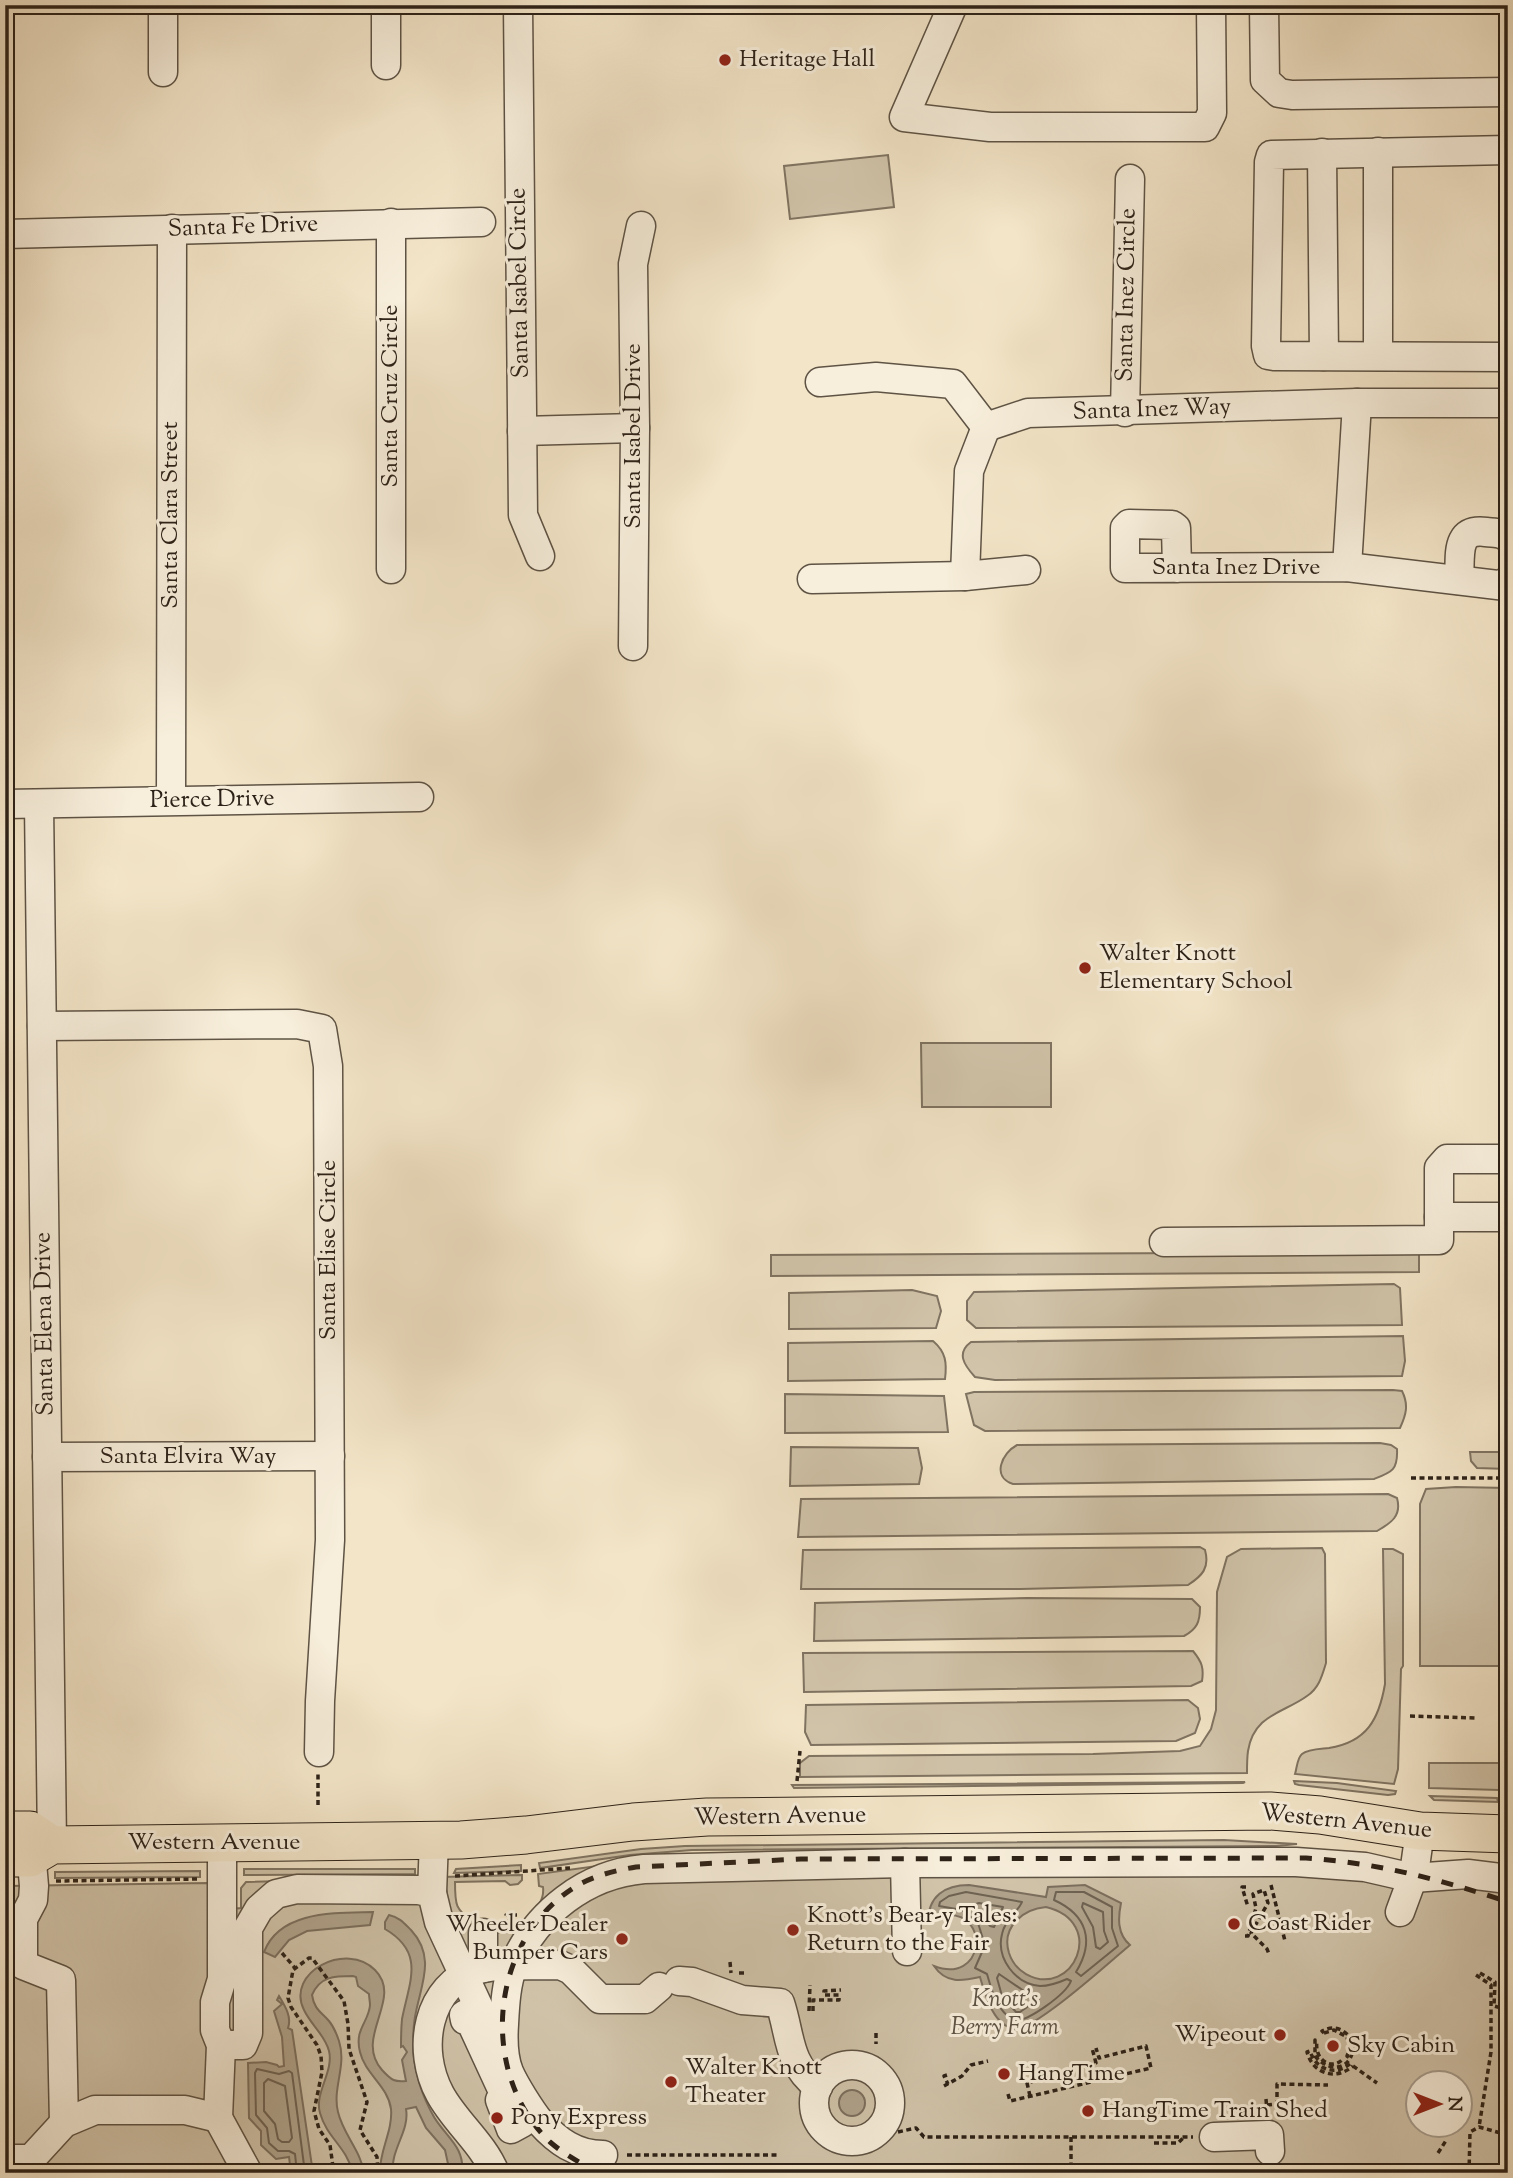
<svg xmlns="http://www.w3.org/2000/svg" width="1513" height="2178" font-family="'Sorts Mill Goudy',serif">
<rect width="100%" height="100%" fill="#f3e5c8"/>
<filter id="stains"><feTurbulence type="fractalNoise" baseFrequency=".00286" numOctaves="4"/><feColorMatrix values="0 0 0 0 .2 0 0 0 0 .09 0 0 0 0 .02 0 0 0 .5 -.17"/></filter>
<radialGradient id="worn" r=".72"><stop offset=".6" stop-color="#630" stop-opacity="0"/><stop offset="1" stop-color="#630" stop-opacity=".3"/></radialGradient>
<!-- green -->
<g fill="#d1c4aa" stroke="#7f7361" stroke-width="2" fill-rule="evenodd">
<path d="M888,155L894,207L790,219L784,166Z"/>
<path d="M921,1043H1051V1107H922Z"/>
<path d="M1419,1252V1272L771,1276V1255Z"/>
<path d="M1394,1284L1400,1288L1402,1325L976,1328L967,1320V1301L974,1292Z"/>
<path d="M912,1290L937,1296L941,1311L936,1328L789,1329V1293Z"/>
<path d="M1403,1336L1405,1361L1402,1376L995,1380L975,1377C964,1365 956,1353 971,1342Z"/>
<path d="M933,1341C946,1352 947,1363 945,1379L788,1381V1343Z"/>
<path d="M1393,1390L1402,1391C1409,1405 1406,1415 1400,1428L985,1431L974,1425L966,1394L974,1392Z"/>
<path d="M785,1394L944,1396L948,1432L785,1433Z"/>
<path d="M1380,1443L1391,1445L1397,1449C1398,1470 1392,1472 1374,1479L1013,1484C991,1477 1002,1453 1017,1445Z"/>
<path d="M791,1447L918,1448L922,1468L919,1484L790,1486Z"/>
<path d="M1470,1452H1508V1469L1477,1468L1471,1461Z"/>
<path d="M1456,1487L1508,1488V1666H1420V1504L1426,1489Z"/>
<path d="M1388,1494L1397,1498C1402,1516 1391,1523 1377,1531L798,1537L801,1499Z"/>
<path d="M1200,1547L1205,1550C1210,1568 1202,1576 1188,1585L1020,1589H801L803,1550Z"/>
<path d="M1322,1548L1325,1554L1326,1663C1322,1676 1319,1688 1307,1696C1284,1713 1254,1714 1248,1751C1247,1758 1247,1766 1247,1773L800,1777V1763L809,1756L1093,1754L1180,1751L1200,1746L1211,1729L1216,1710L1217,1592L1227,1557L1241,1549Z"/>
<path d="M1383,1549H1393L1403,1554V1666L1401,1669L1398,1769L1394,1784L1295,1774C1297,1768 1297,1758 1302,1754C1308,1749 1321,1749 1329,1748C1367,1742 1379,1719 1385,1684Z"/>
<path d="M1027,1598L1192,1599L1200,1607C1200,1622 1197,1629 1184,1636L814,1641L815,1603Z"/>
<path d="M1193,1651C1202,1662 1204,1668 1202,1681L1191,1686L804,1692L803,1653Z"/>
<path d="M1188,1700L1198,1708L1200,1719L1195,1733L1176,1741L811,1745L805,1732L806,1705Z"/>
<path d="M1429,1763H1499V1790L1429,1788Z"/>
<path d="M1294,1781L1337,1783L1396,1791L1395,1794L1388,1795L1299,1785L1295,1784Z"/>
<path d="M1245,1782L1243,1783L794,1788L792,1785Z"/>
<path d="M1430,1796L1497,1798L1498,1802L1434,1800Z"/>
<path d="M1224,1840L1297,1844L1276,1846L692,1850L630,1855L540,1868L539,1863L641,1849L685,1846Z"/>
<path d="M1374,1860L1508,1870V2173H5V1886L208,1883L222,1910L241,1908V1888L246,1882L522,1875V1880L518,1884L510,1885L505,1881L455,1882C455,1905 455,1909 474,1923V1933L522,1932L515,1926H511L512,1924H523C532,1913 545,1903 543,1887L539,1886L538,1874L612,1864ZM1418,2084H1460V2126H1418Z"/>
<path d="M521,1865V1871L454,1873L456,1869Z"/>
<path d="M244,1869H415V1874L244,1875Z"/>
<path d="M200,1871V1877L55,1878V1872Z"/>
</g>
<!-- water -->
<g fill="#b0a38c" stroke="#7c6f5e" stroke-width="2" fill-rule="evenodd">
<path d="M969,1885L1046,1897L1048,1887L1085,1885L1121,1903C1118,1918 1117,1934 1130,1945C1111,1961 1035,2030 1015,2029C993,2026 985,1994 980,1977C962,1981 946,1984 934,1966C984,1985 991,1913 947,1915C940,1915 933,1920 928,1922C928,1896 945,1885 969,1885ZM1046,1907C1108,1922 1073,2000 1026,1974C1017,1969 1012,1962 1009,1953C1001,1927 1023,1909 1046,1907Z"/>
<path d="M373,1912L370,1925L307,1931L289,1940L275,1957L264,1952C280,1910 336,1913 373,1912Z"/>
<path d="M389,1915C399,1917 404,1923 411,1930C437,1958 420,1986 415,2017C413,2028 413,2039 413,2050C415,2073 422,2096 434,2117C446,2137 465,2147 462,2173H450L445,2150L426,2128L416,2107L406,2109C410,2131 390,2150 393,2173H380C379,2151 393,2131 391,2109C388,2086 365,2074 360,2052C354,2029 369,2022 370,2005C370,2001 369,1998 369,1994L358,1986L356,1977L353,1976C335,1976 320,1976 312,1995C314,2009 321,2012 329,2021C334,2027 337,2035 339,2041C347,2066 332,2088 338,2112C343,2134 361,2151 364,2173H353C346,2146 327,2138 320,2113C314,2093 334,2072 329,2051C325,2035 311,2025 304,2010C285,1972 347,1941 375,1970C404,1999 353,2037 382,2070C392,2081 395,2082 406,2081L402,2060L407,2052L403,2046L401,2047C401,2038 401,2029 402,2019C409,1982 426,1953 385,1929V1922Z"/>
<path d="M279,1996C285,2006 292,2017 288,2028L292,2030L313,2173H291L289,2157L276,2159L261,2145V2131L249,2118L248,2063L266,2062L277,2065L279,2067L284,2066L282,2037L274,2011L282,2004L277,2000Z"/>
<circle cx="852" cy="2103" r="13"/>
</g>
<g fill="none" stroke-linecap="round" stroke-linejoin="round">
<!-- shore -->
<g stroke="#6e6252" stroke-width="2">
<path d="M966,1892L1022,1902C1018,1912 1005,1919 1002,1934C996,1958 1015,1984 1040,1986C1050,1986 1058,1983 1067,1979L1071,1981C1066,1994 1029,2021 1014,2021C996,2009 993,1994 987,1974L975,1968L982,1952L984,1942L978,1923L962,1910L939,1906L940,1902L949,1896Z"/>
<path d="M1056,1892H1084L1112,1907V1928L1118,1946L1081,1976L1076,1972C1095,1941 1087,1915 1054,1900Z"/>
<path d="M979,1903L1003,1907L994,1927L990,1926L976,1908V1904Z"/>
<path d="M1083,1903L1103,1912L1104,1931L1108,1942L1100,1949L1096,1947L1093,1927L1082,1907Z"/>
<path d="M999,1974L1024,1991L1038,1995L1039,1999L1020,2012H1016L1002,1996L997,1978Z"/>
<path d="M268,2079L285,2086L292,2138L289,2142H282L278,2139L275,2124L264,2111V2083Z"/>
<path d="M297,2173L295,2154L289,2151H278L269,2143L267,2128L256,2115L255,2073L257,2069L279,2074L289,2071L292,2073L305,2173"/>
</g>
<defs>
<g id="minor">
<path d="M386,5V65"/>
<path d="M518,5L523,515L540,556"/>
<path d="M953,5L904,117L990,127H1205L1212,113L1211,5"/>
<path d="M1264,5L1265,80L1279,93L1292,95L1508,92"/>
<path d="M163,72V5"/>
<path d="M1508,150L1271,155L1269,162L1266,346L1268,355L1274,356L1508,357"/>
<path d="M1378,152V356"/>
<path d="M1322,153L1324,356"/>
<path d="M391,223V569"/>
<path d="M5,234L481,222"/>
<path d="M820,382L876,377L953,384L986,427L1028,413L1357,403H1508"/>
<path d="M1125,412L1130,179"/>
<path d="M522,431L635,428"/>
<path d="M1347,567L1357,403"/>
<path d="M1177,568L1176,528L1172,525L1129,524L1125,528V568L1347,567L1506,586L1508,580"/>
<path d="M965,576L969,471L986,427"/>
<path d="M812,579L965,576L1026,570"/>
<path d="M1459,580C1461,556 1454,528 1486,532C1495,533 1502,532 1508,538"/>
<path d="M633,646L635,428L633,264L641,226"/>
<path d="M171,800L172,229"/>
<path d="M5,804L419,797"/>
<path d="M39,804L52,1845"/>
<path d="M42,1026L297,1024L322,1029L328,1066L330,1540L320,1701L319,1752"/>
<path d="M1439,1217V1168L1447,1159H1508"/>
<path d="M1164,1242L1439,1240V1217H1508"/>
<path d="M47,1457L330,1456"/>
<path d="M30,1839L34,1886L33,1900L23,1919V1965L61,1980L64,2123"/>
<path d="M905,1863L907,1951"/>
<path d="M432,1893L434,1840"/>
<path d="M1400,1912L1414,1874L1420,1831"/>
<path d="M483,1933V1968"/>
<path d="M679,1981L692,1982L742,2000L780,2003C791,2036 787,2063 818,2087"/>
<path d="M470,2012L522,2123L511,2129L500,2100L506,2098L469,2018L465,2020L464,2015Z"/>
<path d="M221,2045H243L248,2033V1928L259,1909L276,1894L297,1889L419,1890L432,1893L439,1922L501,2055"/>
<circle cx="852" cy="2103" r="38"/>
<path d="M218,2118L248,2173"/>
<path d="M1214,2137L1269,2135L1270,2151"/>
<path d="M603,2155C576,2155 557,2141 540,2122C531,2111 514,2084 509,2072C503,2057 503,2039 504,2024C505,2005 506,1984 513,1966C537,1912 586,1874 644,1869L905,1863L1296,1862L1365,1867L1413,1878L1468,1874L1508,1879"/>
<path d="M5,2159H31L64,2123L95,2110H185L218,2118L221,2045L215,2030V2002L222,1979V1843"/>
<path d="M495,2173C483,2143 455,2122 440,2094C416,2050 426,1985 479,1969C499,1963 538,1966 560,1965L571,1970L600,1999H645L659,1987"/>
</g>
<g id="major">
<path d="M5,1830H30L52,1845"/>
<path d="M5,1858H30L52,1845L461,1840L526,1835L633,1822L707,1817L1270,1811L1320,1815L1420,1831L1508,1834"/>
</g>
</defs>
<!-- minor casing -->
<use href="#minor" stroke="#5e5344" stroke-width="31"/>
<!-- major casing -->
<use href="#major" stroke="#2d2218" stroke-width="39"/>
<!-- path -->
<g stroke="#2d2218" stroke-width="3.5" stroke-dasharray="5 3.5" stroke-linecap="butt">
<path d="M1411,1478H1508"/>
<path d="M1410,1716L1476,1718"/>
<path d="M797,1781L800,1751"/>
<path d="M318,1805V1772"/>
<path d="M455,1876L570,1868"/>
<path d="M56,1881L199,1879"/>
<path d="M1271,1885L1285,1941"/>
<path d="M1246,1887H1242L1248,1907"/>
<path d="M506,1924V1915H517"/>
<path d="M1245,1936H1248L1256,1908L1253,1894L1264,1890L1268,1903L1251,1933L1267,1949L1269,1954"/>
<path d="M282,1953L295,1968"/>
<path d="M730,1962L731,1973"/>
<path d="M739,1973H747"/>
<path d="M1480,1973L1495,1982L1494,2006L1508,2010"/>
<path d="M1476,1975L1491,1985V2052L1479,2127"/>
<path d="M809,2011L810,1985"/>
<path d="M813,2011V2000H839V1995H824V1991L841,1990"/>
<path d="M876,2033V2044"/>
<path d="M1324,2033L1322,2031C1335,2024 1346,2030 1353,2042C1355,2069 1331,2075 1315,2056V2040L1317,2041C1314,2060 1332,2072 1344,2058"/>
<path d="M1324,2033L1334,2030L1347,2037L1350,2049L1347,2056L1351,2059"/>
<path d="M1350,2064C1335,2076 1316,2070 1310,2051L1307,2052C1313,2074 1336,2081 1353,2066"/>
<path d="M1353,2066L1377,2083"/>
<path d="M947,2075L944,2076L948,2084"/>
<path d="M944,2086L962,2076L971,2065L988,2061"/>
<path d="M1008,2094L1010,2101L1151,2068L1146,2046L1099,2058L1096,2048"/>
<path d="M1030,2096L1027,2083L1096,2063L1092,2048"/>
<path d="M1266,2099L1267,2112"/>
<path d="M1267,2105L1277,2104V2084L1328,2085"/>
<path d="M898,2132L916,2128L924,2137H1193"/>
<path d="M1071,2137V2173"/>
<path d="M1154,2143H1178L1184,2137"/>
<path d="M1438,2153L1447,2139"/>
<path d="M627,2155H778"/>
<path d="M333,2167L330,2145L319,2129L314,2111L322,2072L321,2056L317,2045L291,2007L288,1998L293,1970L309,1958H312L344,2001L348,2024L349,2049L367,2102L360,2130L377,2157L378,2173"/>
<path d="M1469,2173L1470,2132L1479,2127L1508,2135"/>
</g>
<!-- minor -->
<use href="#minor" stroke="#f7eedb" stroke-width="28"/>
<!-- major -->
<use href="#major" stroke="#f3e5c8" stroke-width="37"/>
<!-- rail -->
<path stroke="#2d2218" stroke-width="5" stroke-dasharray="12 12" stroke-linecap="butt" d="M600,2173C582,2164 565,2155 550,2142C476,2071 490,1935 580,1884C597,1875 617,1870 636,1867L801,1859L1306,1858C1378,1863 1439,1879 1508,1902"/>
</g>
<!-- markers -->
<g fill="#8f2418" stroke="#f7eedb" stroke-width="2.5">
<circle cx="725" cy="60" r="7"/>
<circle cx="1085" cy="968" r="7"/>
<circle cx="1234" cy="1924" r="7"/>
<circle cx="793" cy="1930" r="7"/>
<circle cx="622" cy="1939" r="7"/>
<circle cx="1280" cy="2035" r="7"/>
<circle cx="1333" cy="2046" r="7"/>
<circle cx="1004" cy="2074" r="7"/>
<circle cx="671" cy="2082" r="7"/>
<circle cx="1088" cy="2111" r="7"/>
<circle cx="497" cy="2118" r="7"/>
</g>
<g text-anchor="middle" dominant-baseline="central" stroke-width="6" stroke-linejoin="round" paint-order="stroke">
<!-- poi labels -->
<g font-size="24" fill="#2d2218" stroke="#f7eedb" text-anchor="start">
<text x="739" y="60">Heritage Hall</text>
<text x="1099" y="954">Walter Knott<tspan x="1099" dy="28">Elementary School</tspan></text>
<text x="807" y="1916">Knott’s Bear-y Tales:<tspan x="807" dy="28">Return to the Fair</tspan></text>
<text x="1248" y="1924">Coast Rider</text>
<text x="608" y="1925" text-anchor="end">Wheeler Dealer<tspan x="608" dy="28">Bumper Cars</tspan></text>
<text x="1266" y="2035" text-anchor="end">Wipeout</text>
<text x="1347" y="2046">Sky Cabin</text>
<text x="685" y="2068">Walter Knott<tspan x="685" dy="28">Theater</tspan></text>
<text x="1018" y="2074">HangTime</text>
<text x="1102" y="2111">HangTime Train Shed</text>
<text x="511" y="2118">Pony Express</text>
</g>
<!-- street labels -->
<g font-size="24" fill="#2d2218" stroke="#f7eedb">
<text transform="translate(243 227) rotate(-2)">Santa Fe Drive</text>
<text transform="translate(520 283) rotate(-91)">Santa Isabel Circle</text>
<text transform="translate(1127 295) rotate(-89)">Santa Inez Circle</text>
<text transform="translate(391 396) rotate(-90)">Santa Cruz Circle</text>
<text transform="translate(1152 410) rotate(-2)">Santa Inez Way</text>
<text transform="translate(634 436) rotate(-90)">Santa Isabel Drive</text>
<text transform="translate(171 515) rotate(-90)">Santa Clara Street</text>
<text x="1236" y="568">Santa Inez Drive</text>
<text transform="translate(212 800) rotate(-1)">Pierce Drive</text>
<text transform="translate(329 1250) rotate(-90)">Santa Elise Circle</text>
<text transform="translate(45 1324) rotate(-91)">Santa Elena Drive</text>
<text x="188" y="1457">Santa Elvira Way</text>
<text transform="translate(780 1817) rotate(-1)">Western Avenue</text>
<text transform="translate(1346 1822) rotate(6)">Western Avenue</text>
<text x="214" y="1843">Western Avenue</text>
</g>
<!-- park labels -->
<g font-size="24" font-style="italic" fill="#5e5344" stroke="#f7eedb">
<text x="1005" y="2000">Knott's<tspan x="1005" dy="28">Berry Farm</tspan></text>
</g>
</g>
<!-- margin -->
<rect width="1513" height="2178" fill="none" stroke="#f3e5c8" stroke-width="28"/>
<rect x="7" y="7" width="1499" height="2164" fill="none" stroke="#2d2218" stroke-width="3.5"/>
<rect x="14" y="14" width="1485" height="2150" fill="none" stroke="#2d2218" stroke-width="2"/>
<!-- north arrow -->
<g transform="translate(1439 2104) rotate(90)"><circle r="33" fill="#f7eedb" stroke="#a69c8d" stroke-width="2"/>
<path d="M0-5L12 26L0 18L-12 26Z" fill="#8f2418"/>
<text y="-10" font-size="19" font-weight="bold" text-anchor="middle" fill="#2d2218">N</text>
</g>
<rect width="100%" height="100%" filter="url(#stains)"/>
<rect width="100%" height="100%" fill="url(#worn)"/>
</svg>
